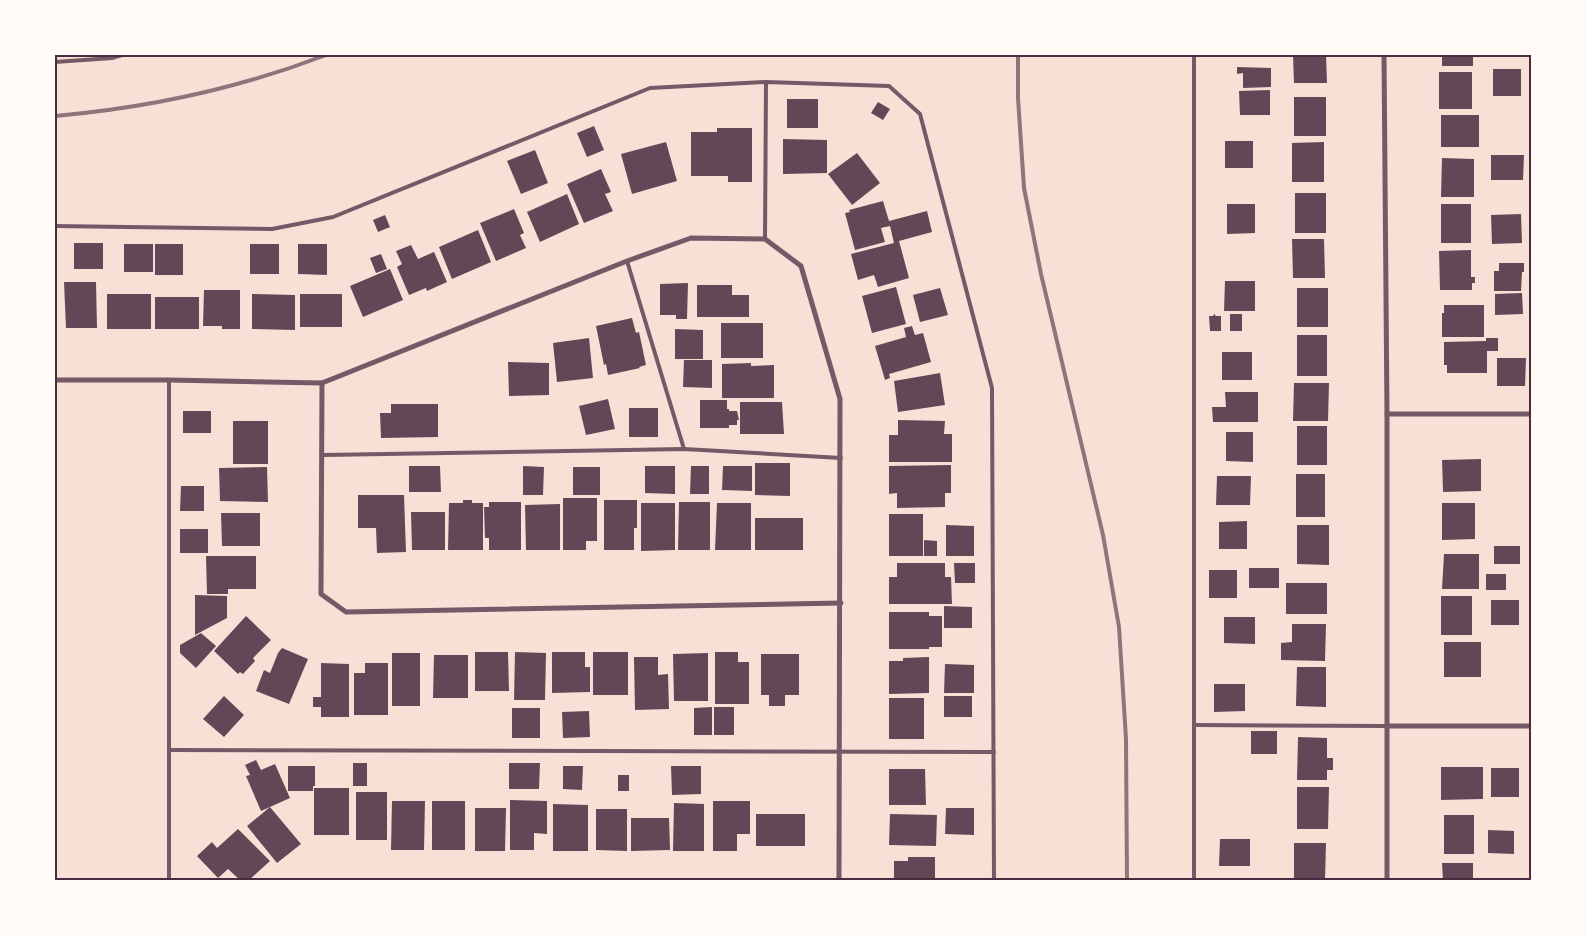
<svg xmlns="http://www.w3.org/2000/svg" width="1586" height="935" font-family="'Source Sans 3',sans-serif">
<rect width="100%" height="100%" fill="#f7e1d7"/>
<!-- building -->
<g fill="#644757">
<path d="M1293,55H1326L1327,83H1294Z"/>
<rect x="1442" y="55" width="31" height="11"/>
<path d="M1237,67L1271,68V87L1243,88V73L1237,74Z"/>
<rect x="1493" y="69" width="28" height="27"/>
<rect x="1439" y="72" width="33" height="37"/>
<path d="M1270,90V115H1240L1239,91Z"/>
<rect x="1294" y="97" width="32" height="39"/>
<rect x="787" y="99" width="31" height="29"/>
<path d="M878,102L890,109L883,120L871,113Z"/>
<rect x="1441" y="115" width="38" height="32"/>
<path d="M594,126L604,150L587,157L577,133Z"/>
<path d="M717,128H752V182H728V176H691V132H717Z"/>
<path d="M783,139L827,140V173L783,174Z"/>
<rect x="1225" y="141" width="28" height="27"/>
<path d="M666,142L677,181L632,194L621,154Z"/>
<path d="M1324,142V182H1292V143Z"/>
<path d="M535,150L548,183L521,194L507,161Z"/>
<path d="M857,153L880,183L852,205L828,174Z"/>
<path d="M1491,155H1524L1523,180H1491Z"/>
<path d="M1442,158L1474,159V197H1441Z"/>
<path d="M601,169L611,192L605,194L613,211L584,223L567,184Z"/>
<rect x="1295" y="193" width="31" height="40"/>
<path d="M567,194L579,224L540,242L527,212Z"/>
<path d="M883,201L889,221L927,211L932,232L899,241L909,278L878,287L874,275L858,280L851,254L894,243L890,226L881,228L885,242L855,250L845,213L850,212L849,210Z"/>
<path d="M1227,204H1255V233L1227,234Z"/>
<rect x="1441" y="204" width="30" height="39"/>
<path d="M514,209L524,233L520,235L526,248L496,261L480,223Z"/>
<path d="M1521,214L1522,243L1492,244L1491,215Z"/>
<path d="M385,215L390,227L378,232L373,220Z"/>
<path d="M478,230L491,262L452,279L439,247Z"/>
<path d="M1292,239H1324L1325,278H1293Z"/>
<rect x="74" y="243" width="29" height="26"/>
<rect x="124" y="244" width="29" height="28"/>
<rect x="155" y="244" width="28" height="31"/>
<rect x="250" y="244" width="29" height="30"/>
<path d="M298,244H327V275L298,274Z"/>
<path d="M411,245L418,259L434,252L447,282L427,291L426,288L409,295L397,267L402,264L396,251Z"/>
<path d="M1471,250V277H1475V283H1472V290H1440L1439,251Z"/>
<path d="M381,254L387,269L376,273L370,258Z"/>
<path d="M1499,263H1524V272H1522L1521,291H1494V271H1499Z"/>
<path d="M390,269L403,300L363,317L350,286Z"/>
<path d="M1225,281H1255V311H1224Z"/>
<path d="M64,282H96L97,328H66Z"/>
<path d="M688,283L687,319H676V315H660V284Z"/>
<path d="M697,285H732V295H749V317H697Z"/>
<path d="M896,287L906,324L872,333L862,296Z"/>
<path d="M940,288L948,315L920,322L913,295Z"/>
<rect x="1297" y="288" width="31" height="39"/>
<path d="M204,290H240V329H222V326H203Z"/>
<path d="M1522,293L1523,314L1495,315V294Z"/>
<rect x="107" y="294" width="44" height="35"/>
<path d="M252,294L295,295V330L252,329Z"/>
<rect x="300" y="294" width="42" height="33"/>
<rect x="155" y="297" width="44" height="32"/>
<path d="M1444,305H1484V337H1442V313H1444Z"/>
<path d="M1214,314L1216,316H1221V331H1210L1209,316H1213Z"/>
<rect x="1230" y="314" width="12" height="17"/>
<path d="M632,318L636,333L639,332L646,365L639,367L640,368L608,375L606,364L604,365L596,326Z"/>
<rect x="721" y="323" width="42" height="35"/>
<path d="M912,326L915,335L923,333L931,362L889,374L890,378L885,380L875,346L906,337L904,328Z"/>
<path d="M675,329L703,330V359H675Z"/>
<rect x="1297" y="335" width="30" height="41"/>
<path d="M589,338L593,378L557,382L553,343Z"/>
<path d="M1486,338H1498V351H1487V373H1447V365H1444V342L1486,341Z"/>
<rect x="1222" y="352" width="30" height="28"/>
<path d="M1497,358H1526L1525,386H1497Z"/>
<path d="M684,360H712V388L683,387Z"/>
<path d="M508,362L549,363V395L509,396Z"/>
<path d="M751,363V366L774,365V398H722V364Z"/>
<path d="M940,373L945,405L898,412L894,381Z"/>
<path d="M1294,383H1329L1328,421H1293Z"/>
<path d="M1225,392H1258V422H1213L1212,407H1226Z"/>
<path d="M608,399L615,429L586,435L579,406Z"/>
<path d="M700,400H727V409H729V411H737L739,420H737V425H729V428H700Z"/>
<path d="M740,402H782L784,434H740Z"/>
<path d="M391,404H438V437L381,438L380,413H391Z"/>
<rect x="629" y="408" width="29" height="29"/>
<rect x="183" y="411" width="28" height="22"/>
<path d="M898,420L945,421L944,434H952V462H889V435H898Z"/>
<rect x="233" y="421" width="35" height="43"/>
<rect x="1297" y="426" width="30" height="39"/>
<path d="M1226,432H1253V462L1226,461Z"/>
<path d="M1481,459V491L1443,492L1442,460Z"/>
<path d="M755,463H790V496L755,495Z"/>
<path d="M951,465V493H945V507L897,508V493L889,494V466Z"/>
<path d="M409,466H440L441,492H409Z"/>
<path d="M523,466L544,467L543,495H523Z"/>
<path d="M645,466H675V494L645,493Z"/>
<path d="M691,466H709V494H690Z"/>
<path d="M723,466H752V491L722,490Z"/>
<path d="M267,467L268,502L220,501L219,468Z"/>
<rect x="573" y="467" width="27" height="28"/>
<rect x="1296" y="474" width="29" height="43"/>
<path d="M1217,476H1251L1250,505H1216Z"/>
<path d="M181,486H204V511H180Z"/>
<path d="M358,495H404L406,552L377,553L376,528H358Z"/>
<path d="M563,498H597V541H586V550H563Z"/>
<path d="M463,500H472V503H483V550H448L449,503H463Z"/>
<path d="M604,500H637V528H634V550H604Z"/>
<path d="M489,502H521V550H489V538H485L484,507H489Z"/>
<path d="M679,502H710V550H678Z"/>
<path d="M641,503H675V550L641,551Z"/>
<path d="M717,503H751V550H715Z"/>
<path d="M1442,503H1475V539L1442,540Z"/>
<path d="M560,504V550H526L525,505Z"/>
<path d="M411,512H445V550H412Z"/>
<path d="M221,513H260V546H222Z"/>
<rect x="889" y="514" width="34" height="42"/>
<rect x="755" y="518" width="48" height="32"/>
<path d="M1247,521V549H1219V522Z"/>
<path d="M946,525L974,526V556H946Z"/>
<path d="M1297,525H1329V565L1297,564Z"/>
<rect x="180" y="529" width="28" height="24"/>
<path d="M924,540L937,541V556H924Z"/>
<rect x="1494" y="546" width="26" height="18"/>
<path d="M1444,554H1479V589H1442Z"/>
<path d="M206,556H256V589H228V594H207Z"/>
<path d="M897,563H945V577H951L952,604H889V577H897Z"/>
<path d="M954,563H975V583H955Z"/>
<rect x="1249" y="568" width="30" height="20"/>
<rect x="1209" y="570" width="28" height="28"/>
<rect x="1486" y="574" width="20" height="16"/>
<rect x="1286" y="583" width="41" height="31"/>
<path d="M195,595L227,596V618L195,635Z"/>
<rect x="1441" y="596" width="31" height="39"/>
<rect x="1491" y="600" width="28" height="25"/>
<path d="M944,606L972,607V628H944Z"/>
<path d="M889,612H929V616H942V647H929V649H889Z"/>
<path d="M246,616L271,640L253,658L255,661L243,674L240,672L238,674L214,651Z"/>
<path d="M1224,617H1255V644L1224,643Z"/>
<path d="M1292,624H1326L1325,661L1281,660V643L1292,642Z"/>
<path d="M201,633L216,646L196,668L180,653V645Z"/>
<rect x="1444" y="642" width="37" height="35"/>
<path d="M282,648L308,659L289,704L256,691L264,670L270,673L278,653Z"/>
<path d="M475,652H508L509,691H475Z"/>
<path d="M515,652L546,653L545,700H514Z"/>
<path d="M552,652H585V667H590V692L552,693Z"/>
<rect x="593" y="652" width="35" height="43"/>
<path d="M715,652H738V662H749V704H715Z"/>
<rect x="392" y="653" width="28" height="53"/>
<path d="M708,653V701H674L673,654Z"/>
<path d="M761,654H799V695H785V706H769V695H761Z"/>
<path d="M434,655H468V698H433Z"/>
<path d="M634,657H658V675L668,674L669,709L635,710Z"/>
<path d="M929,657V693L889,694V661H903V658Z"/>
<path d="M321,663L349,664V717H321V707H313V697H321Z"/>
<path d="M365,663H388V715H354V673H365Z"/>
<path d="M945,664L974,665V693H944Z"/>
<path d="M1297,667H1326V707L1296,706Z"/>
<path d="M1214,684H1245V711L1214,712Z"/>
<path d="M224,696L244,715L224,737L203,719Z"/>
<rect x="944" y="696" width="28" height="21"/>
<rect x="889" y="698" width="35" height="41"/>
<path d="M712,707V735H694V708Z"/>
<rect x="714" y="707" width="20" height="28"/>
<rect x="512" y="708" width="28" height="30"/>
<path d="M589,711L590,737L563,738L562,712Z"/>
<rect x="1251" y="731" width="26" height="23"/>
<path d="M1298,737L1327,738V758H1333V770H1327V780H1297Z"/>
<path d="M256,760L261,770L275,764L290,798L261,811L246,776L250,775L245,765Z"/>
<rect x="353" y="763" width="14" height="23"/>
<path d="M509,763H540L539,789H509Z"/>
<path d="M288,766H315V786H313V791H288Z"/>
<path d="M563,766H583L582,790L563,789Z"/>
<path d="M671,766H701V794L672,795Z"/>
<path d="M1441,767H1483V799L1441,800Z"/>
<rect x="1491" y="768" width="28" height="29"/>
<path d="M889,769H925L926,805H889Z"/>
<rect x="618" y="775" width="11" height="16"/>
<path d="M1297,787H1329L1328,829H1297Z"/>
<rect x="314" y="788" width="35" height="47"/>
<rect x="356" y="792" width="31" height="48"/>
<path d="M510,800L547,801V834L534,833V850H510Z"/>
<path d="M392,801H425L424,850H391Z"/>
<rect x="432" y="801" width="33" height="49"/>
<path d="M713,801H750V834H737V851H713Z"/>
<path d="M674,803L704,804V851H673Z"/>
<path d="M553,804L588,805V851H553Z"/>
<path d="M270,807L301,844L277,863L247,826Z"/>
<path d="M475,808H506L505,851H475Z"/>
<path d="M946,808H974V835L945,834Z"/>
<path d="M596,809H627V851L596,850Z"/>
<rect x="756" y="814" width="49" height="32"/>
<path d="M890,814L937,815L936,846L889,845Z"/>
<rect x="1444" y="815" width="30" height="39"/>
<path d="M631,818H669L670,850L631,851Z"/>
<path d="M238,829L270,861L249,880H240L228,869L218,878L197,856L212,842L217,848Z"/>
<path d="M1488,830L1514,831V854L1488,853Z"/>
<path d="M1220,839H1250V866H1219Z"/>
<path d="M1294,843H1326L1325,880H1294Z"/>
<path d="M908,857H935V880H894V861H908Z"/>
<path d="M1442,863H1473V880H1443Z"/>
</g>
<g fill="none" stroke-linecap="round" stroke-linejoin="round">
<!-- service -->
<g stroke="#755966" stroke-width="4">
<path d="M55,62L112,58L122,55"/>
<path d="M55,226L272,229L333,217L650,88L766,82L889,86L920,114L992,388L994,880"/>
<path d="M765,239L766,82"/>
<path d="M627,261L684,449"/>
<path d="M323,455L684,449L841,458"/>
<path d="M1194,725L1387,726"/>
<path d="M169,750L994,752"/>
<path d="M169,880V380"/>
<path d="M1194,880V55"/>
</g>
<!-- minor -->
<g stroke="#755966" stroke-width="5">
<path d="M1384,55L1387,414V880"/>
<path d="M55,380H169L322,383L627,261L691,238L765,239L801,266L840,399L839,880"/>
<path d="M322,383L321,594L346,612L841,603"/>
<path d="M1387,414H1531"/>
<path d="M1387,726H1531"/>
</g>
<!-- rail -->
<g stroke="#8f747c" stroke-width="4">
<path d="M1018,55V98L1024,188L1041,274L1103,535L1119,627L1126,739L1127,880"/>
<path d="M55,116C147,108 240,88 326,55"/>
</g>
</g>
<!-- border -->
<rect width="1586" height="935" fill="none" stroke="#fffaf5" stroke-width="112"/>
<rect x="56" y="56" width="1474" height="823" fill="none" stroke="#4a2c40" stroke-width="2"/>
</svg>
